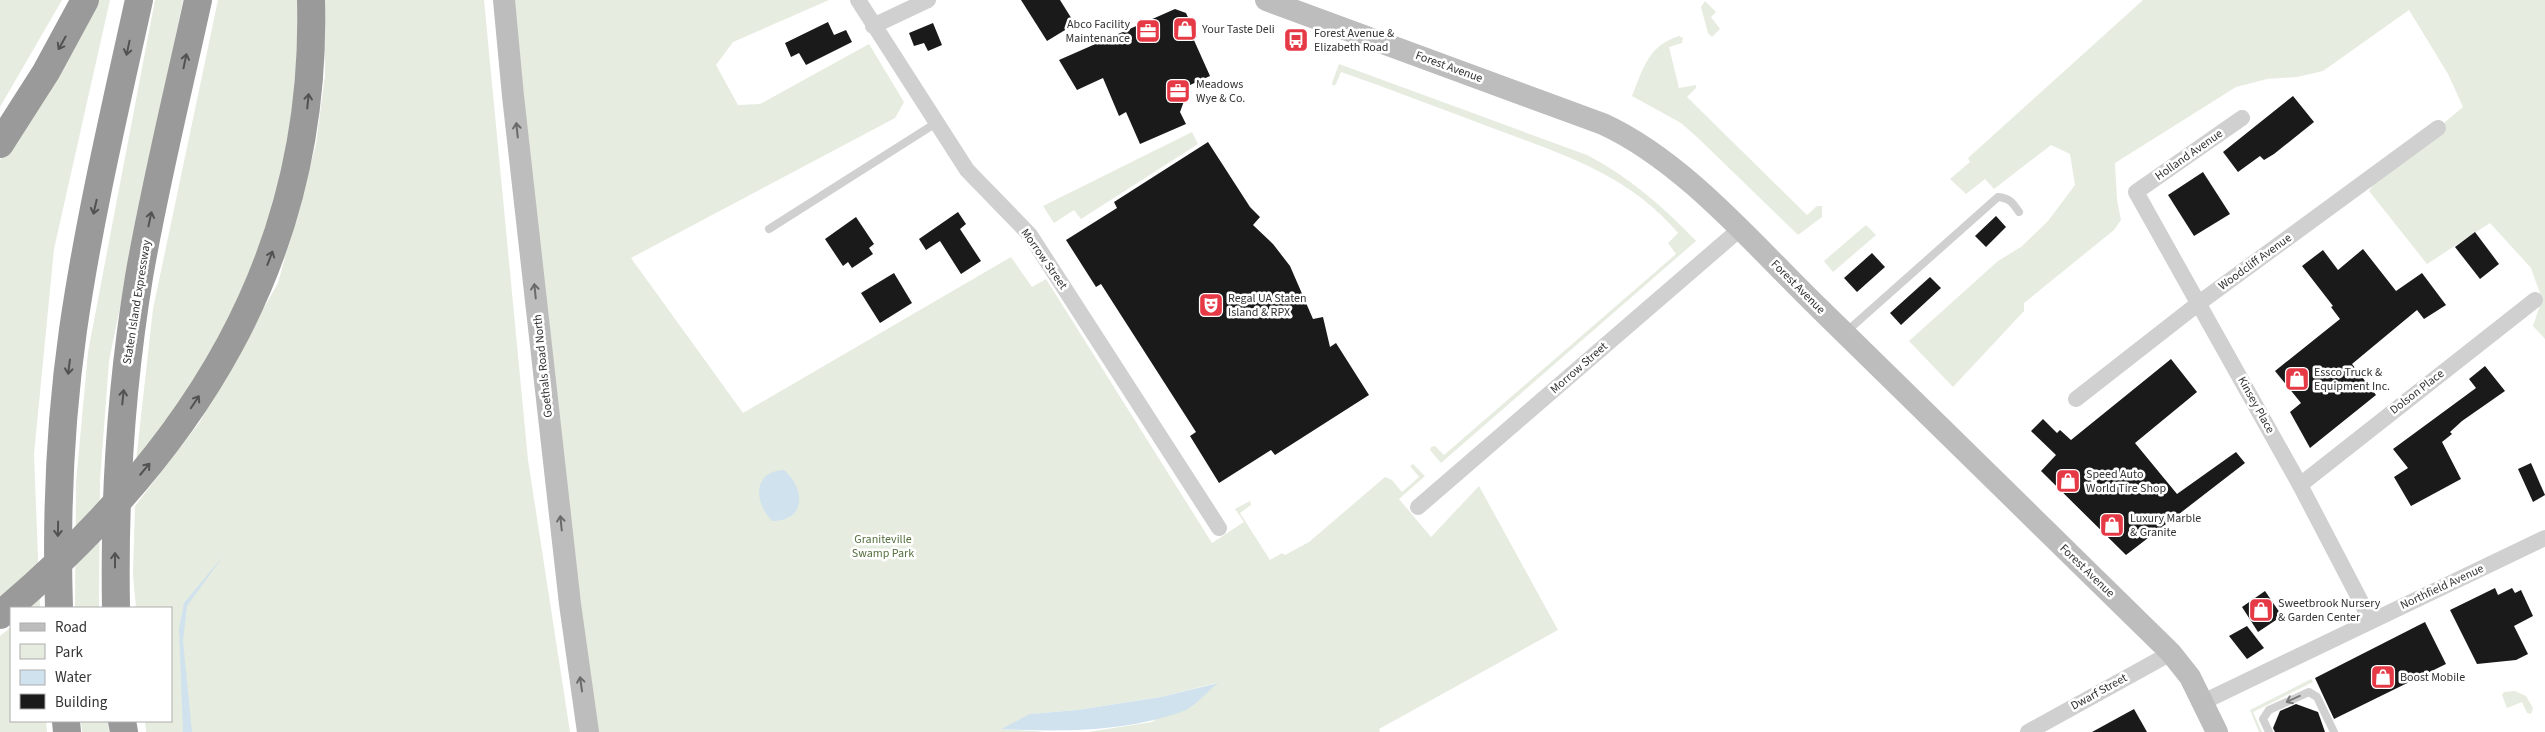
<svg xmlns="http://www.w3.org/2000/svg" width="2545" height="732" font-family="'Source Sans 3',sans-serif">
<rect width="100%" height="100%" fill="#fff"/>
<!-- green -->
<g fill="#e6ecdf">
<path d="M0,0H62L0,107Z"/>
<path d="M96,0H110L54,249L34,454L40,608H30L33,571L0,599V160L26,125Z"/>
<path d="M155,0H183L109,361L100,481L99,608H75L76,483L88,352Z"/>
<path d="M218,0H301L295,142L259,267L187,398L136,461L153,309Z"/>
<path d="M324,0H484L528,460L570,732H146L145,721H171V608H136L133,575L135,506L199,423L278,283L316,144L325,75Z"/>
<path d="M512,0H829L733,42L716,65L738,105L760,104L869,44L904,102L895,118L631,258L743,413L1011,257L1032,287L1046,279L1212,543L1244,522L1235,509L1250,501L1251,505L1240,513L1270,560L1282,553L1285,555L1309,542L1385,477L1392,480L1402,492L1419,477L1410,466L1413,464L1425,476L1399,499L1431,537L1479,486L1558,630L1379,729L1380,732H1088L1152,722L1216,683L1161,697L1077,710L1031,714L1002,729L1047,732H597L573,554Z"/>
<path d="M2143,0H2545V339L2533,326L2542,299L2531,268L2490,223L2427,264L2369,191L2377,179L2463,107L2448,74L2409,10L2323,71L2297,77L2267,79L2236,87L2115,163L2117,200L2121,220L2114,230L2024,303V311L1953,387L1909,341L1998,261L2021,247L2048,221L2075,185L2070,154L2051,145L1994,189L1985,179L1966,194L1950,179L1970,162L1968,158Z"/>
<path d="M1705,1L1716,12L1711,17L1720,29L1712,37L1708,33L1701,7Z"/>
<path d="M1679,36L1683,38L1682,43L1669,47L1679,88L1696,85V88L1687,97L1807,215L1817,206H1822V217L1798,235L1697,137L1681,123L1632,96C1644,67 1648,46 1679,36Z"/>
<path d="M1339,64L1587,155C1629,177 1663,206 1696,241L1441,463L1430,450L1431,447L1435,446L1444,455L1676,254L1668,243L1678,233C1628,174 1564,155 1495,129C1444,110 1393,90 1341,72L1336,84L1333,86L1332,83Z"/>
<path d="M1192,132L1198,144L1081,219L1074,210L1054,223L1043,206Z"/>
<path d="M1866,225L1876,235L1833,272L1824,261Z"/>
<path d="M11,627V721H46L47,732H0V636Z"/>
<path d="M2311,679L2313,682L2253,712L2262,732H2259L2250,710Z"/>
<path d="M2515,691L2526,696L2533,708L2531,714L2527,713L2522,702L2507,708L2502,695L2504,692Z"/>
<path d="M81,721H108L109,732H82Z"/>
</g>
<!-- water -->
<g fill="#cfe2ee">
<path d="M784,470C806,489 806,521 772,521C754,503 752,471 784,470Z"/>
<path d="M224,555L187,606L183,641L192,732H183L179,629L184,603Z"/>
<path d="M1218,683C1208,691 1197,704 1186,710C1129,732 1062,732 1001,729L1030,714L1077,710L1161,697Z"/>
</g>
<!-- building -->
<g fill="#1a1a1a">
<path d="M1021,0H1060L1075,24L1047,41Z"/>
<path d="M1175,9L1186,13L1197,37L1193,38L1210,76L1190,85L1180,112L1186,124L1140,144L1126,112L1119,116L1103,78L1077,90L1059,60Z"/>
<path d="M828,22L834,35L846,30L852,42L806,65L799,53L791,57L785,43Z"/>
<path d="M933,23L942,45L928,51L924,43L914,46L909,33Z"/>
<path d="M2293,96L2314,122L2274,154L2264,160L2260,156L2238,172L2223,152Z"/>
<path d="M1208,142L1250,207L1260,217L1253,225L1273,244L1290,266L1313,319L1323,317L1330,347L1336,343L1369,395L1275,455L1271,450L1219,483L1190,436L1196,432L1101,284L1096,287L1066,240L1117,208L1114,202Z"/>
<path d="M2203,172L2230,214L2194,236L2168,195Z"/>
<path d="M958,212L966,224L960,229L981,261L961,274L940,241L926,250L919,239Z"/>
<path d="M1996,216L2006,227L1986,247L1975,236Z"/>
<path d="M856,217L874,244L869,248L873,254L852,268L848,262L843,266L825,239Z"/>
<path d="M2475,232L2499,264L2480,279L2455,247Z"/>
<path d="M2363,249L2396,291L2422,273L2446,305L2424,319L2417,310L2352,364L2376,395L2310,448L2290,412L2301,403L2275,371L2340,319L2331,307L2333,306L2302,266L2323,250L2338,270Z"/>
<path d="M1872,253L1885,267L1857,292L1844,278Z"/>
<path d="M894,273L912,303L880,323L861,293Z"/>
<path d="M1930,277L1941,288L1901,325L1890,313Z"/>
<path d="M2171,359L2197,392L2135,443L2177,494L2236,452L2245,463L2126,555L2041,471L2056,455L2031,431L2043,419L2057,433L2060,430L2071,440Z"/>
<path d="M2485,366L2505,391L2462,421L2450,432L2452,434L2442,442L2461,479L2411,506L2394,477L2408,468L2393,449L2476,388L2469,379Z"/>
<path d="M2531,463L2545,495L2533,502L2518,469Z"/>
<path d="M2495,588L2498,595L2512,588L2515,593L2521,590L2533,616L2514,626L2528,654L2516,660L2477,664L2450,610Z"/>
<path d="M2265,591L2282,616L2258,632L2242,607Z"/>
<path d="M2425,622L2446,664L2334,719L2315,678Z"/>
<path d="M2247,626L2264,648L2247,659L2229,636Z"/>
<path d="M2296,704L2318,712L2325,732H2275L2273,728L2280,711Z"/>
<path d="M2134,709L2147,732H2092Z"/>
</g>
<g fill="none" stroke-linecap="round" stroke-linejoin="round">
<!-- lane -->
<g stroke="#d0d0d0" stroke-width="8">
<path d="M769,229L936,123"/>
<path d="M1846,332L1998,197C2010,198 2013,203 2019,212"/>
<path d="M2269,732L2263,719L2269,710L2309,692L2317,697L2334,732"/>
</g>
<!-- street -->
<g stroke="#d0d0d0" stroke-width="16">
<path d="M858,0L967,170L1030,235L1219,528"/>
<path d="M873,26L928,0"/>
<path d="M2242,118L2136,192L2300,485L2371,621"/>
<path d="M2076,399L2199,303L2438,128"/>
<path d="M2300,485L2535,300"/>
<path d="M1418,507L1740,229"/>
<path d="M2203,702L2545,538"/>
<path d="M2028,732L2171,653"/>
</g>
<!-- secondary -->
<g stroke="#bdbdbd" stroke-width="22">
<path d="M504,0L513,96L570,604L588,732"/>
<path d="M1266,0L1603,124C1684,161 1755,246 1819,308C1936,423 2053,538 2171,653L2190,677L2217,732"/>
</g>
<!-- highway -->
<g stroke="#9a9a9a" stroke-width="28">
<path d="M0,144L46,72L85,0"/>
<path d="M59,608C56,515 60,422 73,330C89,219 115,109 139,0"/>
<path d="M116,608C114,497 121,387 139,277C155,184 178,92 198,0"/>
<path d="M0,615C192,453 318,259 311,0"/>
<path d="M66,721L67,732"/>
<path d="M122,721L124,732"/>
</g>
</g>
<!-- one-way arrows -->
<defs><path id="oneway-shaft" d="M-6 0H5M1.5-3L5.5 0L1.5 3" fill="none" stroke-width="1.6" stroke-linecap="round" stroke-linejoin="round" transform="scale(1.25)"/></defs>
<g stroke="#525252">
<use href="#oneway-shaft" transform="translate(62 43) rotate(119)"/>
<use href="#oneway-shaft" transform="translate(128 48) rotate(102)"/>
<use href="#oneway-shaft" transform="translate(185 61) rotate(-78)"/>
<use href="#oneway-shaft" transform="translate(308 101) rotate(-84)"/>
<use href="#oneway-shaft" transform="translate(95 207) rotate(103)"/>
<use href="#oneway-shaft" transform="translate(150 219) rotate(-78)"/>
<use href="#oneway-shaft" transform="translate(270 258) rotate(-69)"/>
<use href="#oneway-shaft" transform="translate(69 367) rotate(97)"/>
<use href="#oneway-shaft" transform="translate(123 397) rotate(-84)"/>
<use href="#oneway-shaft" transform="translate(195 402) rotate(-56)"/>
<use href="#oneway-shaft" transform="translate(145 469) rotate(-50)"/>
<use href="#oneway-shaft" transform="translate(58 529) rotate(91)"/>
<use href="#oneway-shaft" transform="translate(115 560) rotate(-90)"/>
</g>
<g stroke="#6a6a6a">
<use href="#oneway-shaft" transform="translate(517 130) rotate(-96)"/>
<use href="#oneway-shaft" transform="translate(535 291) rotate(-96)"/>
<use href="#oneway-shaft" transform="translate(561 523) rotate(-96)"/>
<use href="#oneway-shaft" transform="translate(581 684) rotate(-98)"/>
</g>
<use stroke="#7a7a7a" href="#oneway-shaft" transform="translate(2293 699) rotate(155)"/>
<!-- icons -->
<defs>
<symbol id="shop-square" viewBox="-11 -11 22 22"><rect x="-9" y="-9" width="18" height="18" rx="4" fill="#e63946" stroke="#fff"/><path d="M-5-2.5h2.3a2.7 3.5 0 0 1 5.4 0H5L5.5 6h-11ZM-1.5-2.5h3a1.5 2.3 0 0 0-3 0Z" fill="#fff"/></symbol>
<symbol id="office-square" viewBox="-11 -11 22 22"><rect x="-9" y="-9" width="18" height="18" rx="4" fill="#e63946" stroke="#fff"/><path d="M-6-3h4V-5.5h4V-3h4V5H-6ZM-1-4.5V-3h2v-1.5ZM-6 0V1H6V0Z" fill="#fff"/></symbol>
<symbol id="bus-square" viewBox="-11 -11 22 22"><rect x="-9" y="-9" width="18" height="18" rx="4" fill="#e63946" stroke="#fff"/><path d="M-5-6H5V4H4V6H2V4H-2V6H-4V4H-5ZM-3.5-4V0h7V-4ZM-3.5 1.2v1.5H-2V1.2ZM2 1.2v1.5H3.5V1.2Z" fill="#fff"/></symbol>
<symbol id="theatre-square" viewBox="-11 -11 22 22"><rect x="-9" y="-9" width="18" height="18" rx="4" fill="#e63946" stroke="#fff"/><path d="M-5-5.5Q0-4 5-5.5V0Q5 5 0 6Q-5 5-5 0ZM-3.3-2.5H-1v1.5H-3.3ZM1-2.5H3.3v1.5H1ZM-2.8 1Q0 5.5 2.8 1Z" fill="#fff"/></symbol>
</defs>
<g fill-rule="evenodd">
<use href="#shop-square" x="1171" y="15" width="28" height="28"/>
<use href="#office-square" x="1134" y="17" width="28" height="28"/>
<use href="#bus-square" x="1282" y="26" width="28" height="28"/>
<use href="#office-square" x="1164" y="77" width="28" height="28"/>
<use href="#theatre-square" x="1197" y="291" width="28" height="28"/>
<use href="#shop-square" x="2283" y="365" width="28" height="28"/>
<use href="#shop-square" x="2054" y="467" width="28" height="28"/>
<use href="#shop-square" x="2098" y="511" width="28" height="28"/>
<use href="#shop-square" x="2247" y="596" width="28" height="28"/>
<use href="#shop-square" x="2369" y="663" width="28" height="28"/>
</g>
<g text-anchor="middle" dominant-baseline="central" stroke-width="5" stroke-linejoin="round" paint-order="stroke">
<!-- poi labels -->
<g font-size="12" fill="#333" stroke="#fff" text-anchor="start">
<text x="1130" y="24" text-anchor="end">Abco Facility<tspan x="1130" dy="14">Maintenance</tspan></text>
<text x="1202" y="29">Your Taste Deli</text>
<text x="1314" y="33">Forest Avenue &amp;<tspan x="1314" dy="14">Elizabeth Road</tspan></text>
<text x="1196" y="84">Meadows<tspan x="1196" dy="14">Wye &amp; Co.</tspan></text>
<text x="1228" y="298">Regal UA Staten<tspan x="1228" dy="14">Island &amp; RPX</tspan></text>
<text x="2314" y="372">Essco Truck &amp;<tspan x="2314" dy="14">Equipment Inc.</tspan></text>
<text x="2086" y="474">Speed Auto<tspan x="2086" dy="14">World Tire Shop</tspan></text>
<text x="2130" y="518">Luxury Marble<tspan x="2130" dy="14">&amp; Granite</tspan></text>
<text x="2278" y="603">Sweetbrook Nursery<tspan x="2278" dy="14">&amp; Garden Center</tspan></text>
<text x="2400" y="677">Boost Mobile</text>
</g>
<!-- street labels -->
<g font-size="12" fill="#333" stroke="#fff">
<text transform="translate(1449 67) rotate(20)">Forest Avenue</text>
<text transform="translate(2189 155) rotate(-35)">Holland Avenue</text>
<text transform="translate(1044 259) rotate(55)">Morrow Street</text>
<text transform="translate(2255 262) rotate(-36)">Woodcliff Avenue</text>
<text transform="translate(1798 287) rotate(45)">Forest Avenue</text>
<text transform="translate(137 302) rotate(-81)">Staten Island Expressway</text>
<text transform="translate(543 366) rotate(-96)">Goethals Road North</text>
<text transform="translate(1579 368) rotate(-41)">Morrow Street</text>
<text transform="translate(2417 392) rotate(-38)">Dolson Place</text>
<text transform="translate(2256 405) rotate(61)">Kinsey Place</text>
<text transform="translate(2087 571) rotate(44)">Forest Avenue</text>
<text transform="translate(2442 587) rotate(-25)">Northfield Avenue</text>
<text transform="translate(2099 692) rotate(-29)">Dwarf Street</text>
</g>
<!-- park labels -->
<g font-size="12" fill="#56703f" stroke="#fff">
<text x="883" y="539">Graniteville<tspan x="883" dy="14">Swamp Park</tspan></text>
</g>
</g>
<!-- legend -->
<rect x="10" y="607" width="162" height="115" fill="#ffffff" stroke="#adadad"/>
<rect x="20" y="623" width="25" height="8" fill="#bdbdbd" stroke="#adadad"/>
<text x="55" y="632" font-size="15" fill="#333333">Road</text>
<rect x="20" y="644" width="25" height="15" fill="#e6ecdf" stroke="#adadad"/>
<text x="55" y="657" font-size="15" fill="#333333">Park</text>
<rect x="20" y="670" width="25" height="15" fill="#cfe2ee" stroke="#adadad"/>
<text x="55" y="682" font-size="15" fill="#333333">Water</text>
<rect x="20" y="694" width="25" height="15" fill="#1a1a1a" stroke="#adadad"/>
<text x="55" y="707" font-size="15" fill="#333333">Building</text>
</svg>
